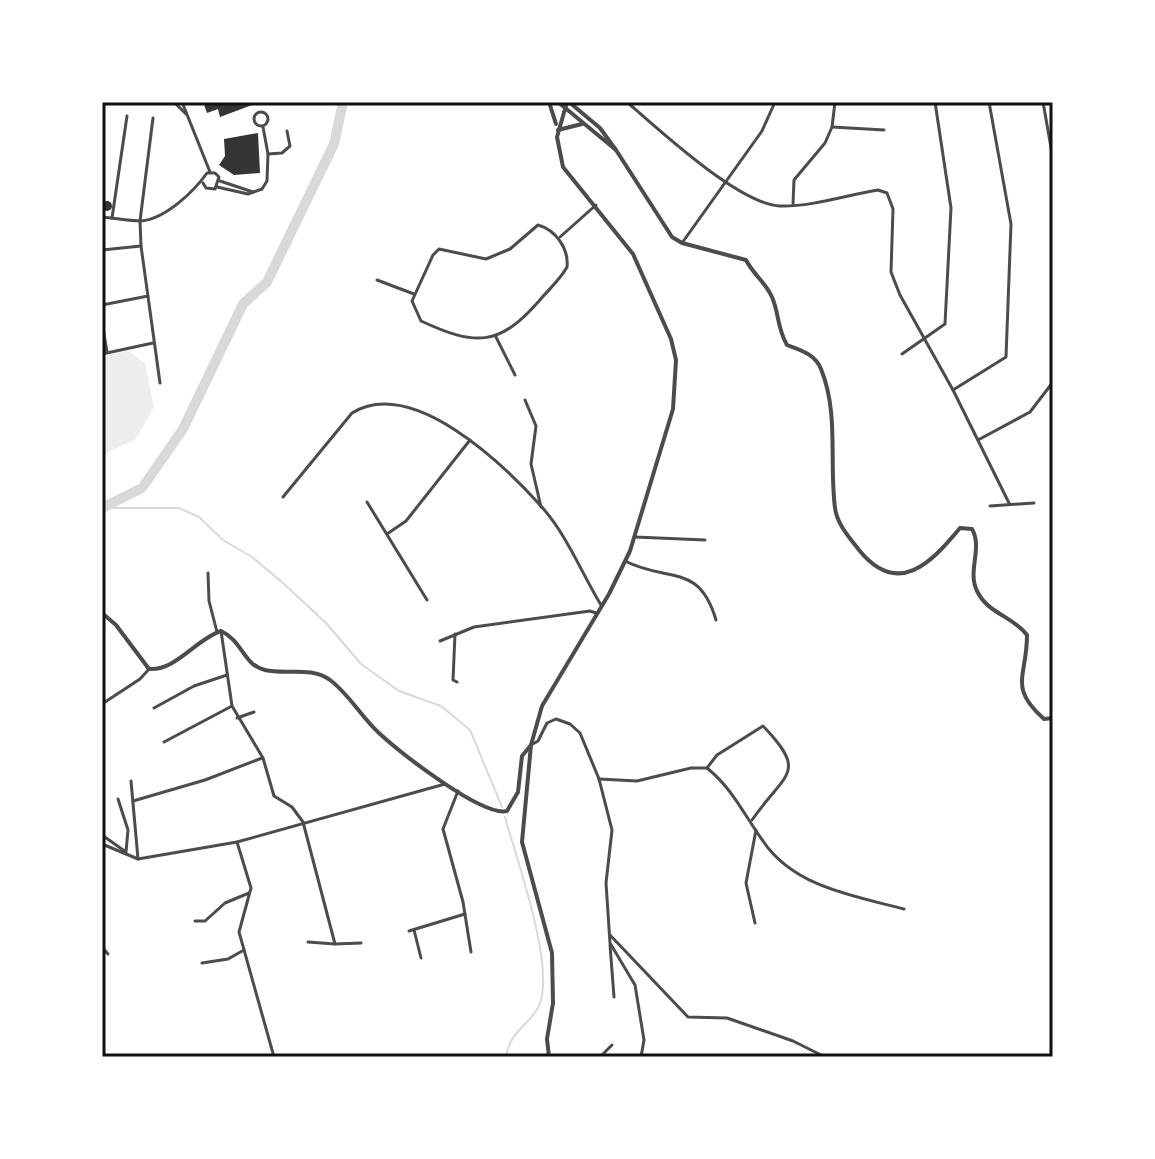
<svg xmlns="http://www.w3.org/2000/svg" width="1155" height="1159" font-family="'Asap Condensed',sans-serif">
<rect width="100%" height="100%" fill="#fff"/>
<!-- green -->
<path fill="#eee" d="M128,351L145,363L154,407L136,439L102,455V361L109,355Z"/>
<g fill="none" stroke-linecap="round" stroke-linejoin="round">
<!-- stream -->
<g stroke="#d9d9d9" stroke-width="2">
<path d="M102,508H179L199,517L223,540L252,557L283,583L326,623L361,664L399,691L441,706L470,730L502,807"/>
<path d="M505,817C516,858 556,967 539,1006C529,1026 510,1030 506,1057"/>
</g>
<!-- river -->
<path stroke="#d9d9d9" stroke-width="10" d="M102,508L142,488L183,429L243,304L267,282L334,144L343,102"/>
</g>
<!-- building -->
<g fill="#353535">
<path d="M203,102H250L252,105L220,117L218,109L207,113Z"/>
<path d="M258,133L260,173L234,175L219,165L225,156L224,139Z"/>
<circle cx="107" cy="206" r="5"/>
</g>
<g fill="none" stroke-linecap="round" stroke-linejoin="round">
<!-- minor -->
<g stroke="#4c4c4c" stroke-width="3">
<path d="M174,102L186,114"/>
<path d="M182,102L210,172"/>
<path d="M627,102C659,130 739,204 780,206C811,207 847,195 878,190L887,193L893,209L891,272L900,295L953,390L1009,503"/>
<path d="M1043,102L1053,159"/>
<circle cx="261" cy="119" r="7"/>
<path d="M153,118L140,221L141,246L160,383"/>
<path d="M263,127L268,154"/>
<path d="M832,127L884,130"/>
<path d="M220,181L253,192"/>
<path d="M217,187L248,194L262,189L267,181L268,154L282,153L290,146L287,131"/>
<path d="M793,204L794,180L825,143L832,127L835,102"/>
<path d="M102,217C115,218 128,221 141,221C166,219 195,190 207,173H215L219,177L215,189L206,188L203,183"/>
<path d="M112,218L127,116"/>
<path d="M538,225C556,230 569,249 567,267C560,280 548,290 539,301C499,347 475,346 421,321L412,301L433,255L439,249L486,259L510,249Z"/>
<path d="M560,237L596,205"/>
<path d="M682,243L762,131L775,102"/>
<path d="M102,250L141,246"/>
<path d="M377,280L414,294"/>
<path d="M102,305L148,296"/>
<path d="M102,322L107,352"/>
<path d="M496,337L515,375"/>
<path d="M102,354L153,343"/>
<path d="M902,354L945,324L951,208L935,102"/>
<path d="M953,390L1006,357L1011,224L989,102"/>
<path d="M525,400L536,426L531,464L541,507"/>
<path d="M978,440L1030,412L1053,382"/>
<path d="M283,497L352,413C413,376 504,465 541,506C567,535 581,572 601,605"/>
<path d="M367,502L427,600"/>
<path d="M990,506L1034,503"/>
<path d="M387,534L406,521L470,440"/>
<path d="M635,537L705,540"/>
<path d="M625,561C668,583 699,562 716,620"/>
<path d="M208,573L209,601L217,632"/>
<path d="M221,631L232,706L263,758L274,796L292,807L303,822L335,944L361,943"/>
<path d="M455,634L453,680L457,682"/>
<path d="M440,641L474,627L590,611L596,613"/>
<path d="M102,704L140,679L149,669"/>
<path d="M154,708L194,686L227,675"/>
<path d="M237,718L254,712"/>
<path d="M164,742L232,706"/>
<path d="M531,745L538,741L547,723L556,719L570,724L580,733L599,779L612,830L606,883L610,943L635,985L644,1040L641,1057"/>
<path d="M707,768L717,755L763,726C809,774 785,772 752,820"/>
<path d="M599,779L637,781L691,768H707C733,789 744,815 763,841C794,887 854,896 904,909"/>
<path d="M131,781L138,859"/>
<path d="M458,791L443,829L463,902L471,952"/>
<path d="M133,801L205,780L262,758"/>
<path d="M102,835L126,852L128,830L118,799"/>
<path d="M237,842L251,888L239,932L274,1057"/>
<path d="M102,844L138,859L237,842L445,784"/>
<path d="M195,921H205L225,903L249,893"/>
<path d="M755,923L746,883L756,830"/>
<path d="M414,930L421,958"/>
<path d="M409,931L465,914"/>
<path d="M610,935L688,1017L727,1018L793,1041L825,1057"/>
<path d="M308,942L335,944"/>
<path d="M610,945L614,997"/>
<path d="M102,947L108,954"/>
<path d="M202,963L228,959L244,950"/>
<path d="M600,1057L612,1045"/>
</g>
<!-- tertiary -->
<g stroke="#4c4c4c" stroke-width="4">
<path d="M549,102L556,124"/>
<path d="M558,102L616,150L672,237L682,243L746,260C753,274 766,283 772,297C779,313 777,328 787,345C800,350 815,354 821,369C839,413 829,462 835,508C837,524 849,537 859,550C898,598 931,563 960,528L972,529C983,548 967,571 977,591C988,614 1013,616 1027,635C1027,677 1008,687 1044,719L1053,718"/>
<path d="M569,102L600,128L616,150"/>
<path d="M558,130L582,124"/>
<path d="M102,613L116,625L149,669C176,671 196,639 221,631C243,641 243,665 265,670C286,675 311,666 330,680C349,694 362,718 380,734C401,753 482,817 507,811L518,792L522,756L531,745L542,706L609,594L630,551L673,409L676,360L671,339L633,254L563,167L557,137L567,102"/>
<path d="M531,745L522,842L552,953L553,1003L547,1039L549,1057"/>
</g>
</g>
<!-- border -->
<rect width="1155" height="1159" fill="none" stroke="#ffffff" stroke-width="208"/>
<rect x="104" y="104" width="947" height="951" fill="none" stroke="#111" stroke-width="3"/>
</svg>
